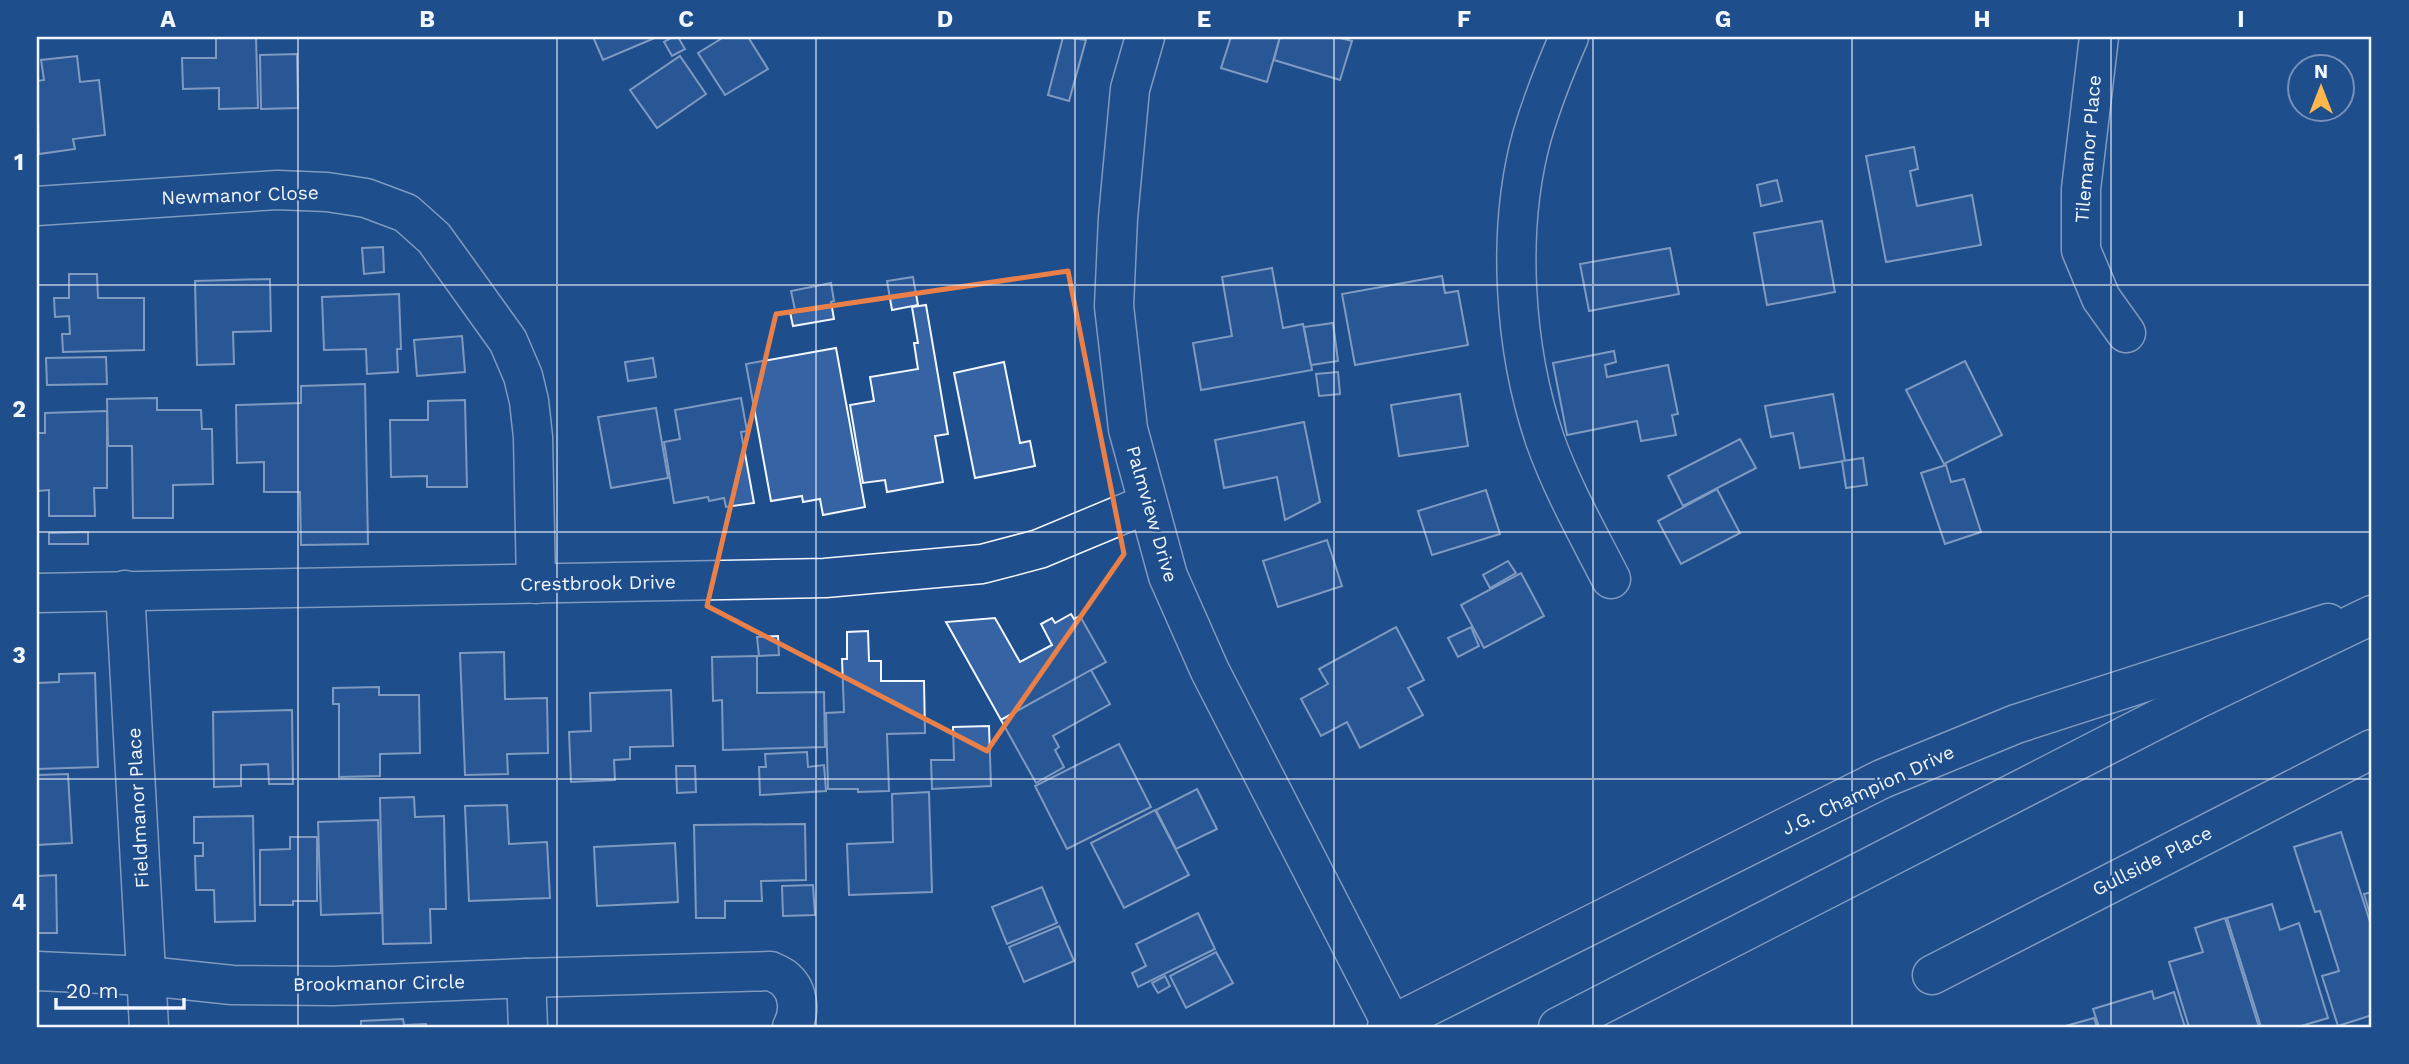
<svg xmlns="http://www.w3.org/2000/svg" width="2409" height="1064" font-family="'Work Sans',sans-serif">
<rect width="100%" height="100%" fill="#1f4e8c"/>
<!-- building -->
<g fill="#3563a3" stroke="#f2f6ff" stroke-width="2">
<path d="M216,37H256L258,108L219,109V88L183,89L182,58H216Z"/>
<path d="M593,37H657L603,60Z"/>
<path d="M673,37H678L685,49L672,56L664,42Z"/>
<path d="M724,37H748L768,69L725,95L698,53Z"/>
<path d="M1063,37L1086,40L1069,101L1048,95Z"/>
<path d="M1231,37H1280L1267,82L1221,68Z"/>
<path d="M1280,37H1336L1352,41L1340,80L1274,60Z"/>
<path d="M297,54L298,108L261,109L260,55Z"/>
<path d="M77,56L80,82L99,80L105,135L73,139L75,149L39,154L37,81L44,80L41,60Z"/>
<path d="M680,56L706,94L657,128L630,90Z"/>
<path d="M1914,147L1918,169L1910,171L1917,206L1972,195L1981,245L1886,262L1866,156Z"/>
<path d="M1777,180L1782,201L1761,206L1757,185Z"/>
<path d="M1822,221L1835,292L1767,305L1754,233Z"/>
<path d="M383,247L384,272L364,274L362,248Z"/>
<path d="M1670,248L1679,294L1589,311L1580,264Z"/>
<path d="M1272,268L1283,328L1303,324L1312,370L1201,390L1193,343L1232,336L1222,277Z"/>
<path d="M69,274H97L98,298H144V350L63,352L62,334H70L69,316L55,317L54,298H69Z"/>
<path d="M1442,276L1445,293L1458,291L1468,345L1355,365L1342,294Z"/>
<path d="M913,277L918,305L892,310L887,281Z"/>
<path d="M270,279L271,331L233,332L234,364L197,365L195,281Z"/>
<path d="M831,283L834,301L831,302L834,319L793,326L790,312L795,310L791,291Z"/>
<path d="M399,294L401,349H397L398,372L367,374L366,349L324,350L322,297Z"/>
<path d="M926,305L948,434L935,436L943,482L887,492L885,480L863,483L850,405L874,401L870,377L918,369L914,343H918L912,307Z"/>
<path d="M1333,323L1338,361L1311,365L1304,327Z"/>
<path d="M462,336L465,372L417,376L414,340Z"/>
<path d="M836,348L865,507L823,515L820,499L803,502L802,496L771,501L746,364Z"/>
<path d="M1614,351L1616,362L1605,365L1607,377L1668,365L1678,414L1672,415L1676,435L1641,441L1637,421L1567,435L1553,363Z"/>
<path d="M106,357L107,384L47,385L46,358Z"/>
<path d="M653,358L656,377L628,381L625,362Z"/>
<path d="M1965,361L2002,435L1944,464L1906,390Z"/>
<path d="M1004,362L1020,443L1030,441L1035,466L975,478L954,373Z"/>
<path d="M1338,372L1340,394L1319,396L1316,374Z"/>
<path d="M365,384L368,544L301,545L300,492H264V462L237,463L236,405L301,403V386Z"/>
<path d="M1460,394L1468,446L1399,456L1391,405Z"/>
<path d="M1833,394L1845,461L1800,468L1793,433L1771,437L1765,406Z"/>
<path d="M157,398V410H201L202,429H212L213,484L173,485V518H133L132,446H108L107,399Z"/>
<path d="M741,398L747,431L741,432L754,503L726,507L724,498L709,501L708,497L674,503L664,442L680,439L675,410Z"/>
<path d="M465,400L467,487H427V476L391,477L390,420H428V401Z"/>
<path d="M656,408L668,478L611,488L598,417Z"/>
<path d="M107,411V488H94L95,516H49V490L37,491V433H45V413Z"/>
<path d="M1304,422L1320,502L1285,520L1277,477L1224,488L1215,440Z"/>
<path d="M1740,439L1756,468L1683,506L1668,476Z"/>
<path d="M1863,458L1867,485L1846,488L1842,461Z"/>
<path d="M1946,465L1951,482L1964,479L1981,532L1945,544L1921,473Z"/>
<path d="M1717,489L1740,533L1681,564L1658,521Z"/>
<path d="M1486,490L1500,534L1432,555L1418,511Z"/>
<path d="M88,532V544H49V533Z"/>
<path d="M1327,540L1342,586L1278,607L1263,561Z"/>
<path d="M1508,561L1516,573L1490,588L1483,575Z"/>
<path d="M1521,573L1544,616L1484,648L1461,605Z"/>
<path d="M1071,614L1074,619L1080,616L1106,662L1001,720L946,622L995,618L1020,662L1052,645L1041,624L1052,618L1055,623Z"/>
<path d="M1396,627L1424,680L1408,688L1423,715L1360,748L1347,722L1321,736L1301,699L1328,684L1319,669Z"/>
<path d="M1471,627L1479,646L1458,657L1448,638Z"/>
<path d="M868,631L869,661H881V681H924L925,733L887,734L889,791L858,792V789H828L826,713L844,712L842,659H847V632Z"/>
<path d="M778,636L779,655L759,656L757,637Z"/>
<path d="M504,652L505,699L547,698L548,753L507,754L508,774L465,775L460,653Z"/>
<path d="M757,656V693L824,692L825,747L723,750L722,700L713,701L712,657Z"/>
<path d="M1091,670L1110,704L1053,736L1059,747L1055,750L1064,767L1036,783L1001,720Z"/>
<path d="M95,673L98,767L37,769V683L59,682V674Z"/>
<path d="M379,687V695H419L420,753L380,754V776L339,777V704H333V688Z"/>
<path d="M671,690L673,746L630,747V759L614,760L615,780L571,782L569,732L591,731L590,693Z"/>
<path d="M292,710L293,784H269L268,764L241,765V786L214,787L213,712Z"/>
<path d="M989,726L991,786L932,789L931,760H954L953,727Z"/>
<path d="M1119,744L1151,807L1067,849L1035,786Z"/>
<path d="M807,752L808,767L824,765L826,791L760,795L759,767H766L765,754Z"/>
<path d="M676,766H695L696,792L677,793Z"/>
<path d="M68,774L72,843L37,845V775Z"/>
<path d="M1197,789L1217,829L1176,849L1156,810Z"/>
<path d="M929,792L932,892L849,895L847,844L893,842L892,794Z"/>
<path d="M414,797L415,817L444,816L446,909H430L431,943L383,944L380,798Z"/>
<path d="M507,805L509,844L547,842L550,898L469,901L465,806Z"/>
<path d="M1155,810L1189,875L1124,908L1091,843Z"/>
<path d="M253,816L255,921L215,922L214,890H196L195,856H203V843H194V817Z"/>
<path d="M378,820L381,913L321,915L318,822Z"/>
<path d="M805,824L806,880L761,881L762,901H725V918H696L694,825Z"/>
<path d="M2341,832L2372,928V1015L2338,1026L2322,976L2339,971L2320,911L2315,912L2294,847Z"/>
<path d="M290,837H317V901H293V905H260V850L290,849Z"/>
<path d="M675,843L678,902L597,906L594,847Z"/>
<path d="M56,875L57,933H37V876Z"/>
<path d="M813,885L815,915L783,916L782,886Z"/>
<path d="M1042,887L1057,923L1007,944L992,907Z"/>
<path d="M2372,892V921L2364,894Z"/>
<path d="M2272,904L2280,930L2299,923L2328,1018L2298,1027H2261L2227,918Z"/>
<path d="M1198,913L1215,949L1138,987L1132,973L1146,966L1136,944Z"/>
<path d="M2225,918L2259,1027H2189L2169,962L2203,952L2195,928Z"/>
<path d="M1059,926L1074,961L1024,982L1009,947Z"/>
<path d="M1216,952L1233,983L1186,1008L1170,976Z"/>
<path d="M1165,976L1170,986L1158,993L1152,983Z"/>
<path d="M2152,991L2154,999L2174,992L2185,1027H2099L2093,1009Z"/>
<path d="M2094,1018L2097,1027H2062Z"/>
<path d="M403,1019L404,1025L426,1024L427,1027H361V1021Z"/>
</g>
<g fill="none" stroke-linecap="round" stroke-linejoin="round">
<defs>
<g id="minor">
<path d="M1569,37C1555,69 1542,102 1532,136C1506,230 1514,349 1545,440C1562,488 1588,534 1611,579"/>
<path d="M2099,37L2081,189V250L2101,298L2126,333"/>
<path d="M37,206L277,190L327,192L366,198L406,213L434,238L460,274L508,341L523,376L529,401L533,437L536,584"/>
<path d="M125,590L149,1027"/>
<path d="M37,593L825,578L982,564L1039,549L1147,504"/>
<path d="M37,971L147,976L232,985L333,986L526,978L528,1027"/>
<path d="M1932,975L2372,749"/>
<path d="M526,978L771,971C776,974 783,976 786,980C799,992 800,1013 792,1027"/>
<path d="M1387,1027L1882,779L2016,724L2328,623"/>
</g>
<path id="tertiary" d="M1145,37L1130,89L1118,218L1114,306L1128,429L1168,576L1210,671L1393,1027"/>
<path id="secondary" d="M1558,1027L2197,699L2372,615"/>
</defs>
<!-- minor casing -->
<use href="#minor" stroke="#f2f6ff" stroke-width="41"/>
<!-- tertiary casing -->
<use href="#tertiary" stroke="#f2f6ff" stroke-width="41"/>
<!-- secondary casing -->
<use href="#secondary" stroke="#f2f6ff" stroke-width="41"/>
<!-- minor -->
<use href="#minor" stroke="#1f4e8c" stroke-width="38"/>
<!-- tertiary -->
<use href="#tertiary" stroke="#1f4e8c" stroke-width="38"/>
<!-- secondary -->
<use href="#secondary" stroke="#1f4e8c" stroke-width="38"/>
</g>
<!-- marked area -->
<path d="M0 0H2409V1064H0ZM1068,271L1124,554L987,751L707,606L776,314Z" fill="#1f4e8c" fill-opacity=".55" fill-rule="evenodd"/>
<path fill="none" stroke="#ea8049" stroke-width="5" stroke-linejoin="round" d="M1068,271L1124,554L987,751L707,606L776,314Z"/>
<!-- grid -->
<path fill="none" stroke="#f2f6ff" stroke-width="2" stroke-opacity="0.55" d="M298,37V1027M557,37V1027M816,37V1027M1075,37V1027M1334,37V1027M1593,37V1027M1852,37V1027M2111,37V1027M37,285H2372M37,532H2372M37,779H2372"/>
<g text-anchor="middle" dominant-baseline="central" stroke-width="5" stroke-linejoin="round" paint-order="stroke">
<!-- street labels -->
<g font-size="19" fill="#f2f6ff" stroke="#1f4e8c">
<text transform="translate(2088 149) rotate(-85)">Tilemanor Place</text>
<text transform="translate(240 195) rotate(-2)">Newmanor Close</text>
<text transform="translate(1152 514) rotate(74)">Palmview Drive</text>
<text transform="translate(598 583) rotate(-1)">Crestbrook Drive</text>
<text transform="translate(1868 790) rotate(-25)">J.G. Champion Drive</text>
<text transform="translate(138 808) rotate(-93)">Fieldmanor Place</text>
<text transform="translate(2152 861) rotate(-27)">Gullside Place</text>
<text transform="translate(379 983) rotate(-1)">Brookmanor Circle</text>
</g>
</g>
<!-- border -->
<rect width="2409" height="1064" fill="none" stroke="#1f4e8c" stroke-width="77"/>
<!-- north arrow -->
<g transform="translate(2321 88)"><circle r="33" fill="#1f4e8c" stroke="#7391ba" stroke-width="2"/>
<path d="M0-5L12 26L0 18L-12 26Z" fill="#ffb74d"/>
<text y="-10" font-size="19" font-weight="bold" text-anchor="middle" fill="#f2f6ff">N</text>
</g>
<!-- scale -->
<path d="M56 998v10h128v-10" fill="none" stroke="#f2f6ff" stroke-width="3.5"/>
<text x="66" y="998" font-size="21" fill="#f2f6ff" stroke="#1f4e8c" stroke-width="5" paint-order="stroke">20 m</text>
<rect x="38" y="38" width="2332" height="988" fill="none" stroke="#f2f6ff" stroke-width="2.5"/>
<g font-size="23" text-anchor="middle" font-weight="bold" fill="#f2f6ff">
<text x="168" y="27">A</text>
<text x="427" y="27">B</text>
<text x="686" y="27">C</text>
<text x="945" y="27">D</text>
<text x="1204" y="27">E</text>
<text x="1464" y="27">F</text>
<text x="1723" y="27">G</text>
<text x="1982" y="27">H</text>
<text x="2241" y="27">I</text>
<text x="19" y="170">1</text>
<text x="19" y="417">2</text>
<text x="19" y="663">3</text>
<text x="19" y="910">4</text>
</g>
</svg>
